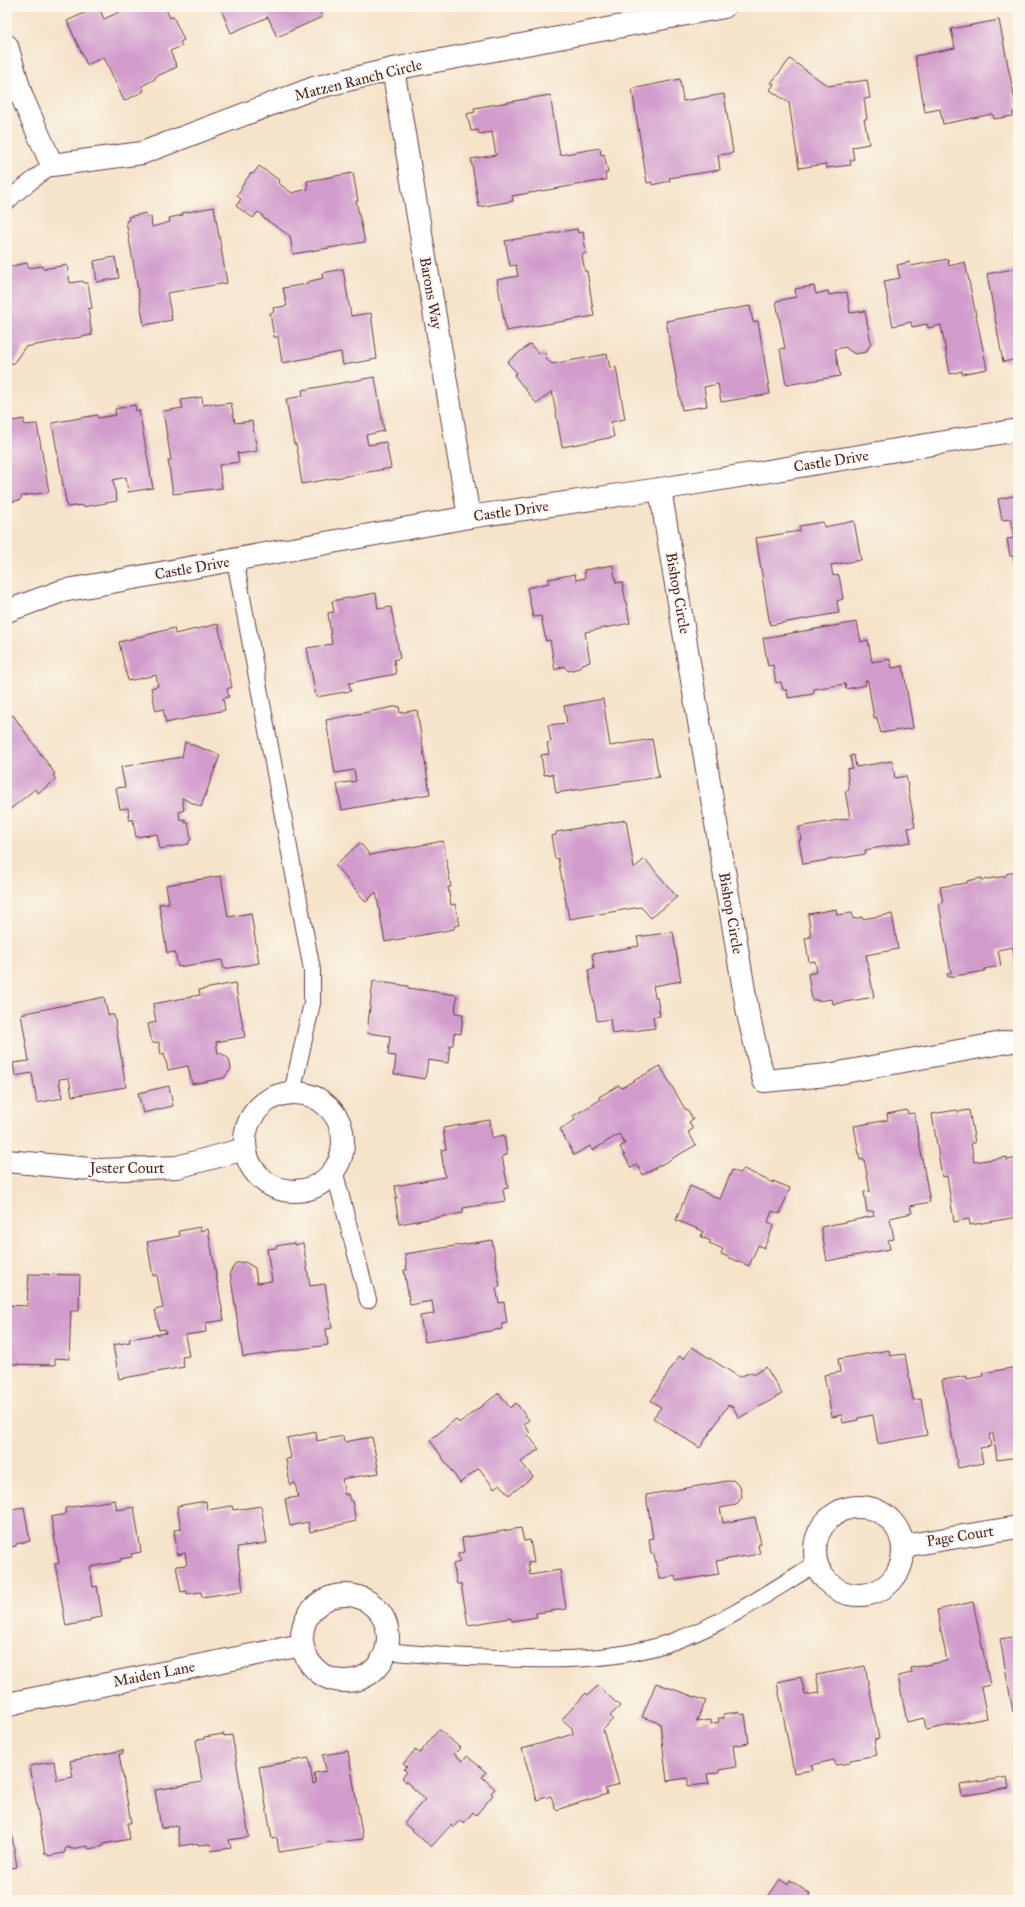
<svg xmlns="http://www.w3.org/2000/svg" width="1025" height="1907" font-family="'IM FELL Great Primer',serif">
<rect width="100%" height="100%" fill="#fbf7ec"/>
<filter id="ink" filterUnits="userSpaceOnUse"><feTurbulence type="fractalNoise" baseFrequency=".025" numOctaves="2"/><feDisplacementMap in="SourceGraphic" scale="8" xChannelSelector="R" yChannelSelector="G"/><feConvolveMatrix kernelMatrix="1 2 1 2 8 2 1 2 1" color-interpolation-filters="sRGB"/></filter>
<filter id="wash" filterUnits="userSpaceOnUse"><feTurbulence type="fractalNoise" baseFrequency=".012" numOctaves="4" result="noise"/><feDisplacementMap in="SourceGraphic" scale="16" xChannelSelector="R" yChannelSelector="G"/><feGaussianBlur stdDeviation="0.9" result="paint"/><feColorMatrix in="noise" values="0 0 0 0 0 0 0 0 0 0 0 0 0 0 0 0 0 1.4 0 .05"/><feComposite in="paint" operator="in"/></filter>
<g filter="url(#wash)">
<rect width="100%" height="100%" fill="#f5e3ca"/>
<g id="blocks">
<!-- building -->
<g fill="#d19ccc">
<path d="M97,7H99L104,19L130,7H165L170,18L173,16L184,40L180,42L182,46L170,51L177,67L155,77V79L142,86L144,91L124,101L104,57L87,65L67,21Z"/>
<path d="M220,7H318L322,17L277,37L268,17L231,33Z"/>
<path d="M999,20L1017,112H1013V116L994,119L993,114L943,124L940,109L925,112L915,56L955,48L951,29Z"/>
<path d="M790,59L828,86L867,80L870,98L864,99L867,119H864L869,144L852,147L854,160H850L851,165L826,168V164L799,168L789,103L770,90L774,84L771,83Z"/>
<path d="M680,79L683,101L724,94L733,153L718,155L720,170L669,178L670,181L652,185V182L647,183L632,89Z"/>
<path d="M550,95L560,155L600,148L601,155L604,154L608,173H605L606,180L512,196L513,201L479,207L471,159L496,155L492,132L479,134L478,130L471,131L467,114L475,112L474,108Z"/>
<path d="M259,166L279,180L278,183L292,193L308,189L307,181L353,173L358,201H356L365,242L293,254L290,236L262,217L263,215L258,212L253,218L236,206L241,199L237,196L242,188L241,187L251,173L253,174Z"/>
<path d="M214,207L227,283L167,293L172,320L144,325L126,221L129,220L128,217L146,213L147,217L151,216L152,227L170,222L169,218L183,215L182,213Z"/>
<path d="M577,229L578,233L583,232L586,253L582,255L585,272L587,271L594,316L506,331L497,280L518,276L516,265L510,266L505,241Z"/>
<path d="M115,257L119,278L97,282L94,261Z"/>
<path d="M948,259L949,266L965,262L987,369L962,374V371L950,374L941,325L928,328L927,324L912,327L911,322L893,326L884,281L900,278L897,265L910,262L911,266Z"/>
<path d="M27,263L29,268L42,266L43,269L67,265L70,283L83,281L84,283H88L92,308L88,309L92,335L25,347L13,364L7,360V310L10,306L7,287V267Z"/>
<path d="M1018,268V359L1003,362L987,274Z"/>
<path d="M343,269L351,316L371,313L377,359L343,365L341,352L282,363L278,337H274L270,313L274,312L273,308L287,306L283,288L307,284V282L323,278L322,273Z"/>
<path d="M814,286L816,294L828,291L829,295L847,292L850,313L865,311L871,343L866,352L855,354L847,349L846,347L835,349L840,376L786,385L780,349L785,348L776,301L796,297L795,289Z"/>
<path d="M750,306L753,322L758,321L770,394L721,402L718,384L704,387L707,406L682,410L666,321Z"/>
<path d="M530,344L539,354L543,352L547,356L545,358L552,364L607,354L610,368L616,367L625,419L611,422L614,437L562,447L552,391L537,404L514,375L517,373L507,362Z"/>
<path d="M375,377L384,431L366,435L368,445L386,442L391,468L302,484L298,459L299,458L296,444H294L286,399L303,396L302,390Z"/>
<path d="M202,397L203,405L215,403V405L231,403L235,423L252,421L257,451L239,454L237,452L239,462L219,465L222,488L173,494L168,460H171L163,411L183,408L181,400Z"/>
<path d="M135,405L136,411L139,410L153,488L128,492L126,477L113,480L117,501L83,507V505L67,507L52,423L97,415L98,418L116,415L115,409Z"/>
<path d="M24,419V425L37,424L49,492L22,496L20,500L10,502L7,499V422Z"/>
<path d="M1018,495V580H1017L1013,556H1010L1007,539L1014,538L1011,519L1002,520L998,499Z"/>
<path d="M854,521L861,560L831,565L833,576L839,575L843,599L837,601L839,613L770,625L756,538L800,531L799,526L823,522L824,527Z"/>
<path d="M613,565L616,583L622,582L630,623L585,632L590,662L582,664L579,668L568,671L564,666L555,670L550,640L546,641L541,616L533,617L527,588L549,583V579L575,574L576,580L585,578L584,570Z"/>
<path d="M376,593L378,609L391,607L400,658L394,660L396,674L349,683L351,691L316,697L307,648L332,644L328,613L334,612L332,601Z"/>
<path d="M857,622L861,642L868,640L872,662L890,659L892,668L903,666L913,728L881,733L877,718H874L868,681H865L866,685L846,689L845,684L814,689L813,694L788,698L787,690H783L781,682L776,683L773,665L768,666L763,638Z"/>
<path d="M218,624L232,687L227,689L229,697L223,698L225,710L166,723L163,709L156,711L151,688L158,686L156,675L128,681L119,642L174,628L175,634Z"/>
<path d="M603,699L610,746L652,739L659,777L556,793L553,774L544,775L541,755L549,754L547,743L551,742L548,725L567,723L564,706Z"/>
<path d="M399,706L400,713L417,710L430,794L342,810L337,784L356,781L354,770L335,773L326,720Z"/>
<path d="M13,715L55,774L53,775L56,780L38,793L35,789L7,812V720Z"/>
<path d="M185,742L220,755L201,807L182,798L184,810L179,812L180,820L185,819V823L188,822L191,840L189,841V844L160,849L157,834L136,837L133,820H129L128,808L120,809L116,788L125,787L121,767L182,757Z"/>
<path d="M854,755L856,767L892,761L895,778L906,776L915,827L908,828L911,842L865,850L866,854L803,864L799,840H801L799,827L850,818L845,791L849,790L847,769L852,768L850,756Z"/>
<path d="M626,820L634,868L645,859L677,897L651,918L641,907L569,919L558,858L555,859L551,836L556,835V832Z"/>
<path d="M443,841L451,887H448L451,905L455,904L460,925L454,926V929L385,942L376,892L366,902L335,865L360,843L370,855Z"/>
<path d="M1018,871V965L1015,966L1013,947L998,950L1001,966L984,969L985,971L948,977L947,974L951,973L939,904L943,903L940,887L967,883V881L982,878V880L1006,876V874Z"/>
<path d="M221,876L228,917L251,913L259,963L224,969L222,960L178,967L175,952L167,953L159,904L169,903L166,885Z"/>
<path d="M836,909L837,915L852,913L853,919L862,917V919L892,914L898,949L866,955L874,997L833,1004L832,999L817,1001V1000H812L808,974L817,972L815,961L809,962L805,938L811,937L808,914Z"/>
<path d="M673,932L681,981L653,986L655,997H657L660,1016L653,1017L655,1028L612,1034L610,1019L597,1021L588,970L594,969L592,954L639,946L637,937Z"/>
<path d="M373,981L408,986V988L457,995L455,1013L463,1014L461,1034L454,1033L453,1045H450L448,1063L428,1060L425,1079L394,1074L396,1056L388,1055L390,1036L367,1033Z"/>
<path d="M235,983L245,1037L216,1042L218,1053H221L229,1059L231,1069L224,1078L192,1084L188,1066L168,1070L164,1053L161,1055L159,1042L152,1043L148,1024L156,1022L153,1004L200,995L199,990Z"/>
<path d="M104,997L108,1015H114L126,1087L72,1096L69,1078L59,1079L62,1098L37,1103L32,1073L15,1076L13,1063L29,1061L21,1014Z"/>
<path d="M660,1066L685,1109H687L693,1119L689,1122L693,1129L688,1132L696,1145L643,1175L637,1165L631,1168L620,1147L625,1144L619,1134L593,1150L590,1146L574,1155L560,1129L575,1120L573,1116L600,1100L599,1097L619,1085L621,1088Z"/>
<path d="M169,1086L173,1106L143,1113L138,1093Z"/>
<path d="M907,1110L908,1114L914,1113L930,1202L910,1206L912,1213L890,1218L894,1239L888,1240L890,1249L827,1261L821,1227L874,1216L873,1211L867,1212L864,1192L870,1191L864,1159L860,1160L854,1126L888,1120L887,1114Z"/>
<path d="M957,1110L958,1112L969,1110L975,1143H971L974,1162L1007,1157V1160L1018,1158V1217L970,1225L969,1219L954,1222L947,1176L942,1177L932,1114Z"/>
<path d="M490,1120L492,1138L504,1135L507,1155L502,1156L508,1188L503,1189L505,1201L463,1208V1213L399,1224L395,1198H397L395,1186L445,1177L441,1150L446,1149L443,1128Z"/>
<path d="M744,1169L773,1183V1181L790,1188L780,1214L772,1211L768,1222L774,1225L764,1248L758,1245L749,1266L721,1254L723,1249L709,1243L711,1241L701,1237L703,1231L676,1220L690,1186L720,1199L732,1170L739,1173Z"/>
<path d="M200,1227L201,1231L208,1229L224,1320L205,1323L206,1332L185,1335L189,1356L182,1357L184,1367L119,1379L113,1345L130,1342L129,1339L166,1333L165,1329L159,1330L155,1310L163,1308L157,1275L153,1276L147,1242L180,1236L179,1231Z"/>
<path d="M492,1240L500,1287L496,1288L499,1303L504,1302L507,1323L502,1324V1329L425,1342L420,1316L434,1314L432,1301L410,1305L404,1270H407L405,1254Z"/>
<path d="M294,1243V1245L303,1243L310,1286L325,1284L332,1328L326,1329L328,1345L243,1357L230,1272L236,1263L245,1262L255,1268L257,1283L272,1281L267,1249L276,1248V1246Z"/>
<path d="M29,1274L80,1275L79,1311H71L69,1359L55,1358V1365L7,1364V1305L27,1306Z"/>
<path d="M692,1347L739,1377L752,1372L754,1375L766,1367L782,1394L739,1418L733,1407L728,1405L700,1448L653,1418L661,1407L651,1401L679,1356L684,1359Z"/>
<path d="M889,1350L890,1356L905,1354L913,1400L921,1399L927,1435L878,1444L873,1415L858,1418V1420L843,1423L842,1415L832,1417L824,1375L840,1372L838,1359Z"/>
<path d="M1018,1367V1457L997,1460L993,1434H989L991,1446L980,1448L983,1463L958,1468L942,1380L967,1376V1379L983,1376L982,1373Z"/>
<path d="M499,1393L510,1408L516,1403L529,1420L524,1424L530,1433L528,1435L539,1449L521,1462L533,1477L509,1495L500,1484L494,1488L479,1468L460,1483L430,1440L456,1419L459,1423Z"/>
<path d="M316,1432L317,1441L343,1436L344,1442L372,1437L379,1473L342,1479L345,1495L348,1494L350,1501H352L356,1521L310,1532L308,1522L290,1526L285,1499L298,1497L295,1483L290,1485L286,1459L291,1458L287,1438Z"/>
<path d="M733,1480L740,1487L742,1497L736,1505L720,1508L723,1523L755,1517L761,1544L758,1545L760,1554L716,1561L719,1574L676,1581L675,1576L659,1579L654,1554H651L649,1539L653,1538L646,1495Z"/>
<path d="M115,1500L117,1510L134,1507L141,1552L131,1554L132,1557L120,1559L121,1561L90,1567L93,1587L97,1586L102,1617L90,1619V1621L66,1626L55,1564L59,1563L51,1517L66,1514L65,1508Z"/>
<path d="M206,1501L207,1510L232,1506L233,1510L261,1506L267,1543L237,1547L243,1591L202,1597L201,1592L187,1594V1591L181,1592L176,1566L187,1565L185,1553L178,1555L174,1530L181,1529L177,1506Z"/>
<path d="M24,1507L30,1541L16,1544V1546L7,1548V1510Z"/>
<path d="M521,1528L524,1541L530,1540L534,1562L528,1563L530,1575L560,1570L566,1609L536,1613L537,1617L512,1621L511,1618L468,1625L461,1584H457L453,1564L460,1562L458,1554L464,1552L462,1538Z"/>
<path d="M973,1602L990,1685L981,1687L987,1718L926,1730L924,1718L907,1722L898,1676L912,1673L911,1668L947,1661L937,1610Z"/>
<path d="M1018,1636V1716H1016L1015,1711L1013,1712L1000,1639Z"/>
<path d="M865,1666L879,1739L874,1740L877,1755L850,1760V1763L835,1765L834,1760L812,1765L813,1770L794,1773L777,1682L801,1677L805,1695L820,1693L816,1675Z"/>
<path d="M656,1683L706,1701L696,1722L711,1720V1724L719,1722L718,1718H724L723,1714L740,1712L741,1715L745,1714L749,1743L733,1746L736,1767L719,1770V1773L707,1774L709,1784L688,1786V1778L667,1781L660,1723L642,1717Z"/>
<path d="M598,1686L620,1706L610,1716L613,1719L603,1730L619,1784L605,1789L607,1794L556,1810L551,1796L537,1800L522,1749L573,1734L572,1728L562,1719L586,1693L588,1695Z"/>
<path d="M438,1730H440L460,1748L454,1754L463,1761L467,1756L486,1772L482,1777L495,1789L491,1793L493,1795L476,1815L473,1812L464,1823L460,1820L453,1828L451,1825L431,1847L404,1823L425,1799L402,1778L407,1772L404,1769L407,1767L403,1764L415,1750L420,1753Z"/>
<path d="M224,1734V1736L232,1735L249,1837L229,1840L231,1848L211,1851L210,1844L198,1845V1843L180,1846L177,1825L161,1828L155,1790L202,1782L196,1740L204,1739V1737Z"/>
<path d="M123,1750V1754H119L131,1823H127L130,1839L103,1844L104,1846L88,1849V1846L70,1849V1847L66,1848L64,1853L48,1856L47,1853L45,1854L30,1766L54,1761L57,1780L73,1777L70,1761Z"/>
<path d="M348,1751L363,1839L325,1843L319,1845V1846L279,1852L277,1838L272,1839L259,1767L309,1758L313,1784L316,1783L314,1773L326,1771L323,1755Z"/>
<path d="M1007,1777L1009,1788L962,1796L960,1785Z"/>
<path d="M7,1825H10L17,1867L7,1869Z"/>
<path d="M780,1879L788,1884L790,1880L810,1894L806,1900H766Z"/>
</g>
</g>
</g>
<g filter="url(#ink)">
<use href="#blocks" fill-opacity="0" stroke="#643c43" stroke-width="1"/>
<g fill="none" stroke-linecap="round" stroke-linejoin="round">
<defs>
<g id="lane">
<path d="M7,202L15,194L52,165"/>
<path d="M235,560L312,970V1003L292,1093"/>
<path d="M334,1170L368,1300"/>
<path d="M386,1651C423,1655 460,1657 498,1658C557,1661 620,1661 677,1640C727,1622 771,1591 817,1563"/>
</g>
<g id="street">
<path d="M7,46L22,97L52,165L142,153L314,88L393,69L724,7"/>
<path d="M393,69L469,517"/>
<path d="M660,489L748,1014L764,1081L828,1075L1018,1040"/>
<path d="M7,611L62,591L469,517L660,489L1018,430"/>
<circle cx="294" cy="1142" r="49"/>
<path d="M7,1161L100,1170L177,1167L245,1149"/>
<circle cx="859" cy="1551" r="44"/>
<path d="M903,1546L1018,1527"/>
<circle cx="345" cy="1638" r="43"/>
<path d="M7,1706L17,1702L302,1645"/>
</g>
</defs>
<!-- lane casing -->
<use href="#lane" stroke="#643c43" stroke-width="18"/>
<!-- street casing -->
<use href="#street" stroke="#643c43" stroke-width="24"/>
<!-- lane -->
<use href="#lane" stroke="#fff" stroke-width="16"/>
<!-- street -->
<use href="#street" stroke="#fff" stroke-width="22"/>
</g>
</g>
<g text-anchor="middle" dominant-baseline="central" stroke-width="4" stroke-linejoin="round" paint-order="stroke">
<!-- street labels -->
<g font-size="15" fill="#4a1f2b" stroke="#fbf7ec">
<text transform="translate(358 80) rotate(-14)">Matzen Ranch Circle</text>
<text transform="translate(431 293) rotate(80)">Barons Way</text>
<text transform="translate(831 461) rotate(-9)">Castle Drive</text>
<text transform="translate(511 511) rotate(-8)">Castle Drive</text>
<text transform="translate(192 568) rotate(-10)">Castle Drive</text>
<text transform="translate(678 593) rotate(80)">Bishop Circle</text>
<text transform="translate(731 913) rotate(80)">Bishop Circle</text>
<text x="127" y="1168">Jester Court</text>
<text transform="translate(960 1536) rotate(-9)">Page Court</text>
<text transform="translate(154 1674) rotate(-11)">Maiden Lane</text>
</g>
</g>
<!-- margin -->
<rect width="1025" height="1907" fill="none" stroke="#fbf7ec" stroke-width="24"/>
</svg>
